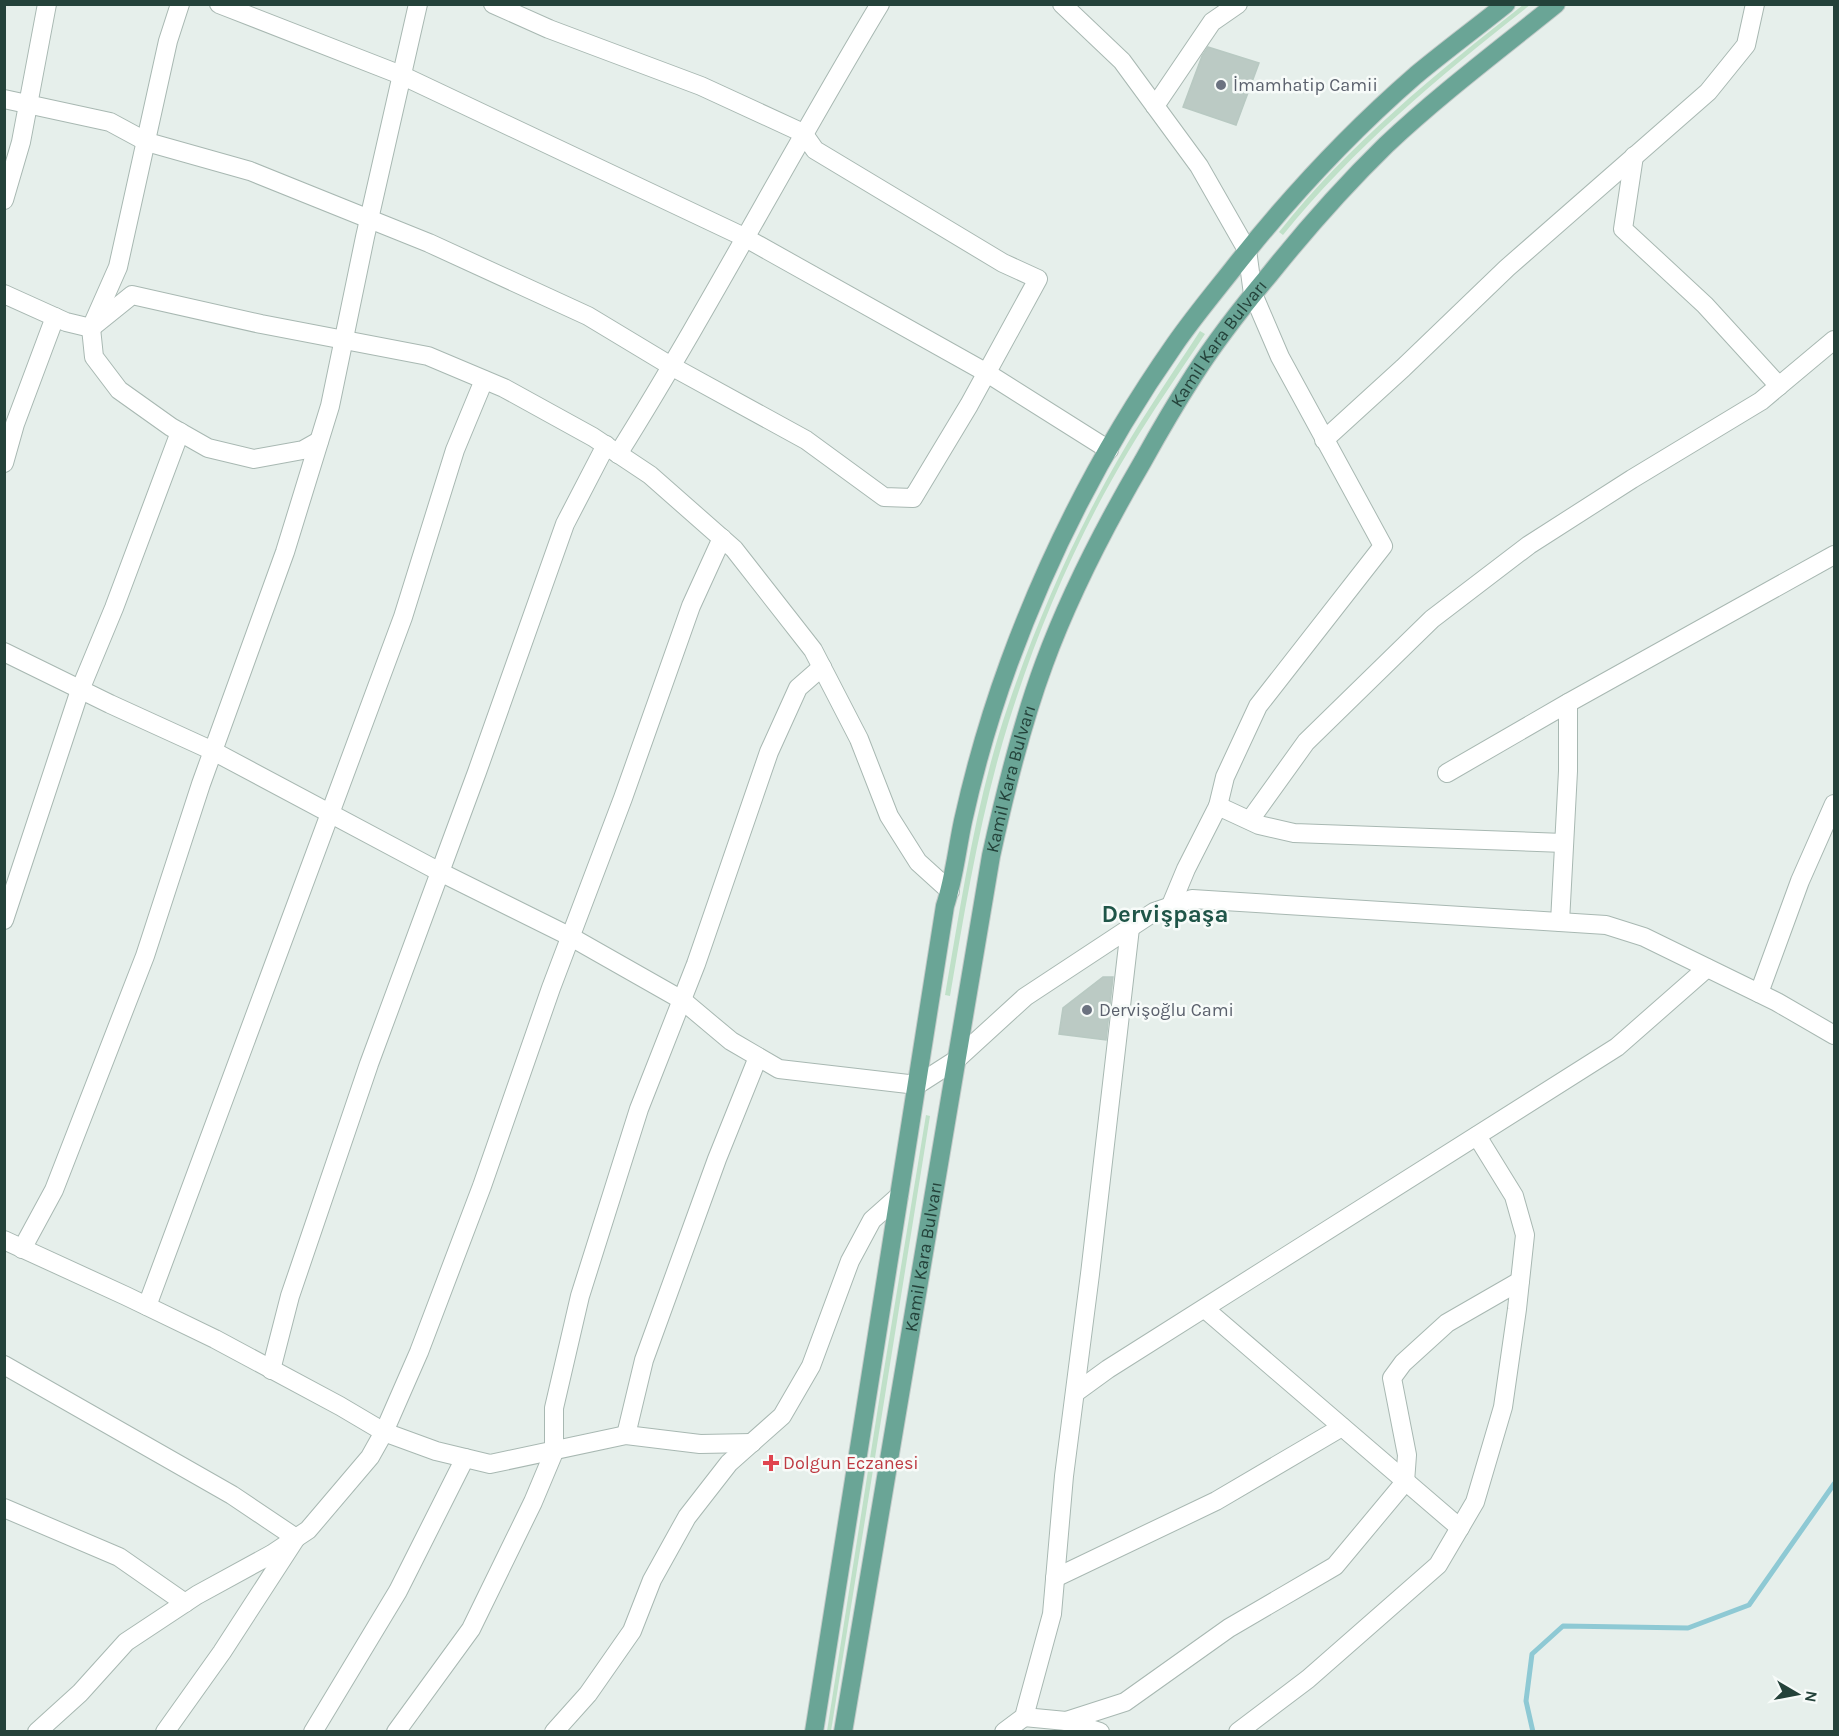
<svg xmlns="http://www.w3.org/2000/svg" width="1839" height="1736" font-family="Karla,sans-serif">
<rect width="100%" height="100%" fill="#e6efeb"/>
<!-- green -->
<g fill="#bfe0c8">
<path d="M1523,5H1530C1442,74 1354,147 1283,235L1279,232C1349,144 1435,74 1523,5Z"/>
<path d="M1200,331L1205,334C1179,373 1152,412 1128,452C1078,535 1038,628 1009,721C981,811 966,903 950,996L945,995C962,898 976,799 1008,706C1034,629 1067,552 1106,481C1134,429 1168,380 1200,331Z"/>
<path d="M926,1115L930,1116L831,1731H827L882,1382Z"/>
</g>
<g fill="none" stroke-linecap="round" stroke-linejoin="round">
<!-- stream -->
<path stroke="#8ec9d4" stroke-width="5" d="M1533,1732L1526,1701L1532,1654L1563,1626L1688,1628L1749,1605L1834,1484"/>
</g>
<!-- building -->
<g fill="#bbcac4" stroke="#b8c9c2" stroke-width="1.5">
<path d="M1208,47L1259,63L1236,125L1183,107L1202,56Z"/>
<path d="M1103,977H1113L1106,1040L1059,1034L1063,1008Z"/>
</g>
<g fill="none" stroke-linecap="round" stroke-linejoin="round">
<defs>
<g id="minor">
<path d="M180,4L168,41L118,267L91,328L94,357L119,390L171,427L208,448L254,459L303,450L319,441"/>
<path d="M219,4L401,75L744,237L987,373L1109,450"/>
<path d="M1062,4L1122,61L1199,166L1247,250L1253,294L1280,357L1383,546L1258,706L1225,777L1218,806L1186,869L1171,905"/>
<path d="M4,99L110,122L147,142L250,171L429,243L588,316L671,366L806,440L884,497L913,498L969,405L1038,279L1003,263L815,150L803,133L701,86L549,29L493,4"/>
<path d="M1155,106L1212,22L1238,4"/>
<path d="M1634,156L1623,229L1705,305L1779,386"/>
<path d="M4,200L21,142L47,4"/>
<path d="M4,294L66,322L91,328L132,295L261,324L428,356L504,388L593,437L650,475L734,549L813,650L859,739L889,816L918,862L950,891"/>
<path d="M1324,440L1403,368L1507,268L1708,92L1746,45L1755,4"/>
<path d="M618,454C710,307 790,153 880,4"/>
<path d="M4,463L15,424L55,317"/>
<path d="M4,652L110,704L213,751L440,872L571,937L682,1000L731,1041L779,1069L917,1085L956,1060L1025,997L1154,912L1192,899L1606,925L1644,937L1777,1002L1834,1035"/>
<path d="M1447,773L1568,703L1834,555"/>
<path d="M1218,806L1259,825L1294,833L1564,843"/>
<path d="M1250,820L1306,742L1432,619L1529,545L1632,479L1761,401L1834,340"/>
<path d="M4,920L80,690L114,608L180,432"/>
<path d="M1560,922L1568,771V703"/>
<path d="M1759,993L1800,881L1834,804"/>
<path d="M4,1240L126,1296L215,1339L340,1406L384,1432L436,1451L490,1464L626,1435L700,1444L752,1443"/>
<path d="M22,1249L54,1190L145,956L201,784L285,552L330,406L365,237L418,4"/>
<path d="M147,1306L403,617L455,450L484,380"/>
<path d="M1205,1309L1460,1528"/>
<path d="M4,1365L232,1495L296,1538L222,1652L165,1732"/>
<path d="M271,1370L290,1296L369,1064L477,772L565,524L606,445"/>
<path d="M1075,1393L1108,1369L1617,1047L1707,968"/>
<path d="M626,1435L644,1360L717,1159L758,1057"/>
<path d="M4,1508L119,1557L185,1603"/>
<path d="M1055,1578L1216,1501L1342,1427"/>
<path d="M1024,1717L1066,1721L1100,1732"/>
<path d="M1066,1721L1125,1702L1229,1628L1335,1566L1405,1482L1407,1455L1392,1378L1403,1363L1447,1323L1520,1281"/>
<path d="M37,1732L80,1693L126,1642L197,1595L272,1554L308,1530L370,1457L384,1432L419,1352L482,1186L551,988L623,798L691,606L722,538"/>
<path d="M313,1732L398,1591L465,1458"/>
<path d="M396,1732L471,1629L533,1502L554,1452V1408L580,1296L639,1109L696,964L769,752L798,688L822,667"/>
<path d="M554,1732L588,1694L632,1631L652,1580L687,1517L729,1463L782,1416L811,1366L850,1261L872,1220L899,1196"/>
<path d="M1004,1732L1024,1717L1052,1614L1064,1476L1090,1274L1130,928"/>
<path d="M1238,1732L1308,1679L1438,1565L1475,1502L1503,1407L1517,1309L1525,1235L1514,1196L1477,1136"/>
</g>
<g id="major">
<path d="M814,1732L945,906C954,879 957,849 963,821C975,767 990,715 1009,663C1050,551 1107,441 1175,344C1193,318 1213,294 1232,270C1287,200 1348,134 1416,75C1445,51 1476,28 1506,4"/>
<path id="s1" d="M843,1732L991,856C1005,792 1021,726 1044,664C1070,593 1105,526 1143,461C1159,432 1176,403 1194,375C1217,339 1243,306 1270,274C1306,229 1344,186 1386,145C1439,95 1499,50 1556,4"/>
</g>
</defs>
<!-- minor casing -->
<use href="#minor" stroke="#a8b8b2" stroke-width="20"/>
<!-- major casing -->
<use href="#major" stroke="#c2cac8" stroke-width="20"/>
<!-- minor -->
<use href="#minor" stroke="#fff" stroke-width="18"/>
<!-- major -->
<use href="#major" stroke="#6aa596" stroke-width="18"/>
</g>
<!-- markers -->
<g fill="#6b7280" stroke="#f7fbf9" stroke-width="2">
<circle cx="1221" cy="85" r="6"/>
<circle cx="1087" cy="1010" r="6"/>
</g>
<path fill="#e0444e" stroke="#f7fbf9" stroke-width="2" d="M768 1454h6v6h6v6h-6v6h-6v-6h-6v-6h6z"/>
<g text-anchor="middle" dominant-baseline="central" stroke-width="5" stroke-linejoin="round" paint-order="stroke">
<!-- worship labels -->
<g font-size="18" fill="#5b616d" stroke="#f7fbf9" text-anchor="start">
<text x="1233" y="85">İmamhatip Camii</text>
<text x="1099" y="1010">Dervişoğlu Cami</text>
</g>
<!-- street labels -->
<g font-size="18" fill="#24423a" stroke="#f7fbf9">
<text stroke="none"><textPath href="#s1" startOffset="1454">Kamil Kara Bulvarı</textPath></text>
<text stroke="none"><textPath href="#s1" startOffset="968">Kamil Kara Bulvarı</textPath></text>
<text stroke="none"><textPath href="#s1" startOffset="482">Kamil Kara Bulvarı</textPath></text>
</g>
<!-- health labels -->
<g font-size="18" fill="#be3a42" stroke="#f7fbf9" text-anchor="start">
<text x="783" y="1463">Dolgun Eczanesi</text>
</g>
<!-- district labels -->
<g font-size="24" font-weight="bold" fill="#1f5548" stroke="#f7fbf9">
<text x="1165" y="914">Dervişpaşa</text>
</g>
</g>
<!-- border -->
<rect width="1839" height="1736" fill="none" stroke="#24423a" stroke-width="12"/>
<!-- north arrow -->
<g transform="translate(1797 1694) rotate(100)" stroke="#f7fbf9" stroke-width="4.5" paint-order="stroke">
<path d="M0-4.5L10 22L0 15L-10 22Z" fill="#24423a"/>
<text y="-9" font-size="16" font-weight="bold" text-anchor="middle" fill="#24423a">N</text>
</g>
</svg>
